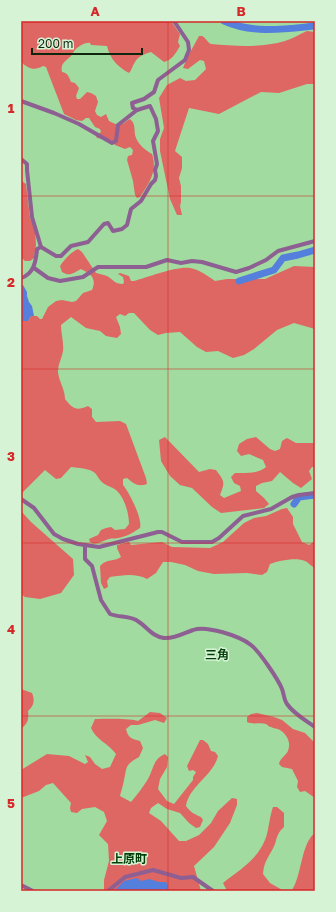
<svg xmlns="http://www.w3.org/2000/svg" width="336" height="912" font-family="'Golos Text','Noto Sans JP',sans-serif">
<rect width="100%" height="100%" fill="#a1db9f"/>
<!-- forest -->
<g fill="#de6763">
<path d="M21,21H171L180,34L178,42L180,46C176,53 172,60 164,62L151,52C145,54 138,56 135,62C132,66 132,70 129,73C118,67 110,59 107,46L91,45L90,43C85,42 78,47 75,50C73,52 73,54 71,56C66,61 60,63 62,72C68,73 69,77 71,82L75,83L79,88L76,96L77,99H80L87,92L91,93L96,96L98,102L95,111L97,115L101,117L106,114L109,121C122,127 119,126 130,119C137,125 133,131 136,138C139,145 145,150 152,154C158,170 149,184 140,197L137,198L135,195L133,181L127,160L128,156L132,155L133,150L130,147L125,149L115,145L111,140L97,138L96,136L101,132L100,129L95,127L89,118H86L82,121L76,120L64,114L46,67L43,66C34,71 29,69 21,62Z"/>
<path d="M307,31L315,32V84H307L279,93L261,92L219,114L189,108L175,151L182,157V168L179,178L181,186V202L180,206L182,215H177L170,199L160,151V139L164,128L159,98L167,85L180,78L186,81L195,80L206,69L204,61L200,60L188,69L183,68L187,58L199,36H202C206,38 207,42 211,44C235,46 261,48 285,41C292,39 300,34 307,31Z"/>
<path d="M21,182H23L26,184L30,218L35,229L36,245L34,258L30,261H25L21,257Z"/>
<path d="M78,249L82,252L96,273C100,274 104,275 107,276C114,280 114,284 123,284L124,282L123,277L118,274L120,273L129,276L131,281H134C149,277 176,266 190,268C198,269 208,276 215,281L227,279H265L294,266L315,267V329L294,323L277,330L254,349L244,355L233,358L218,351L206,352L197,347L180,332L166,333L158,335L150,330L134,313H129L125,316L120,314L116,317L120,327L121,334L117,338L106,336L100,331L86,328L71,317L61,325C61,334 64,342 63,351C62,358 58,364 58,372C59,382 65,389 65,399C73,409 76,411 88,406L92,409V417L96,422L120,421L126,424L146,478L147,484C138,487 134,484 127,478L123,479V485C129,492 143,519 140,528C134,532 126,537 118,538C115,539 112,538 109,539C102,541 96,546 90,542L89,539L98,535L101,530L106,528L111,527L115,530L125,529L129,524C129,514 125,498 116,490C112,487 107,486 103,483C99,480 98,476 95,473C89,468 78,468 71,467L61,478L56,479L45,470L21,494V321H28L31,316H37L40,319H42L48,307L56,301L62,300L72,302L76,301L83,293L92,290C97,278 91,274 81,269C73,273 70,277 62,272L60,266C64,260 71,252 78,249Z"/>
<path d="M165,437L199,472L210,469L216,470C225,482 225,482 220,495L224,498L241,491L240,486L234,483L231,477L235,473C246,473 257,474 266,467L263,460L249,454L241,456L237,451L239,444L247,439L256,437L270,449L275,451L280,449L282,441L287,438L296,443H315V467H312L309,471L312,479L301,488L293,483L280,472L272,481L262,483L256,486V491L264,498L269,504L264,508L221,513L212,507L192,488L180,485L170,476L161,461L159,440Z"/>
<path d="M287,508L293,517V524L302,542L309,545L315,541V568C311,566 308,562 305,561C296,557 278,561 270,564L267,572L262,575L247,573L214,574L198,571L185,565L171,562H163L156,573L147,579C136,573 123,575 110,577L107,581L108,587L104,589L101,583L100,566C107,558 114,562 121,557L117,548V545L129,542L131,545L162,542L172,547L210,548L223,542L244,523L254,518L266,516L282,509Z"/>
<path d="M21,511L31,522L73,559L74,575L61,593L40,599L25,597L21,594Z"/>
<path d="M21,689L32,693C35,700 34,706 28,711C29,719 28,723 22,728H21Z"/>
<path d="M150,712L160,713L167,718L164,723L155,720L138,725H131L126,729C128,738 132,739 140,741L143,748L139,757C125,765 127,766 124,780C123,786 121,791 120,796L131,802C137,795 143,787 148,779C154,768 153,759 165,754L168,757L167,767L160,779L158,789L167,801L174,804L193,780V777L196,772L193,770L189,771L187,766L200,740H203L208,744L211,751L215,752L218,756C213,776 189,786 186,806C190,812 194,814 201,817L203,820L200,827L196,828L189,823L180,813L167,809L158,803L151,808L149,813L161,821L179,841H186L199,835L211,823L218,811L232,798L237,799V805L230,823L214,847L194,866L201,891H104V880L109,861L108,844L99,835L107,821L104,812L95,807L82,809L77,813L71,812L70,808L71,803L53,783L46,785L39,791L21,798V770L47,754L69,756L85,764L88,762L85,755L90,757L95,764L102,769L110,767L116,754C108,743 96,740 91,728L95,719C107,719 126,718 138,721Z"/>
<path d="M257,713L274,717L282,720L293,729L305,733L315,743V798L305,791L300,792L297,787L298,781L292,769L282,767L279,764C280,757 289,755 289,746C290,740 285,733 280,730C277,728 274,729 271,727C269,727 268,725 266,724C260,722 253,725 247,722V717L251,714Z"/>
<path d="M273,807H277L284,813V827C278,832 277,837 275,844C270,856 264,860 263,874L270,883L284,891H227L223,883C239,870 257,860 265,840C269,830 269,818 273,807Z"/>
<path d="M315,833V891H288L292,890C302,875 301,843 315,833Z"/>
</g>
<!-- water -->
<g fill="#547fdc">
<path d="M23,285L27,292V296L29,302L32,306L34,316H31L28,321H21V286Z"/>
<path d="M137,878L141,881L149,879L159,882H166L168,886V891H114L124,881Z"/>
</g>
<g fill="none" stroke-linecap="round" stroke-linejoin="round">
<!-- river -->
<g stroke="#547fdc" stroke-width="7">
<path d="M224,21C253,34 285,29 315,26"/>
<path d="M239,281L274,270L283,258L298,255L315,250"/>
<path d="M294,504L299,497L315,495"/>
</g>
<!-- street -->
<g stroke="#8e5f92" stroke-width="4">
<path d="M21,101L54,113L79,124L112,143L116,141L118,125L137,110L150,106L156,119L158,131L153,141L157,164L155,170L156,176L155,180L151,184L141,201L131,209L127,225L122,229L113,231L108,223L104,224L88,242L71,246L61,256H56L41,247L32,217L27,170V164L21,159"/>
<path d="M137,110L133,108L132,103L144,99L154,92L158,80L185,60L189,50L188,42L174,21"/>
<path d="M34,268L48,278L60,281L83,277L98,267H146L167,260L181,263L192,261L202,262L236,272L249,268L266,260L278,251L315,241"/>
<path d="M21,278C34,274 36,261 37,249L41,247"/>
<path d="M21,499L34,508L54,534L63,539L78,544L99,547L158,532H162L182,542H212L219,538L243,516L271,509L292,497L299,495L315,493"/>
<path d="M85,545V559L92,566L101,600L110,614C120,618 131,615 139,622C147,627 153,637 164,638C175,639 184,633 193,630C206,625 240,636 251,645C259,651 278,679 282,689C284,694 284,700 287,704C294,714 305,720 315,727"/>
<path d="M21,885L33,891"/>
<path d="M108,891L125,877L153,870L181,878L193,877L213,891"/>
</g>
</g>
<!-- grid -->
<path fill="none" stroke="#d62828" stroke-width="1" stroke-opacity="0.55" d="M168,21V891M21,196H315M21,369H315M21,543H315M21,716H315"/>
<g text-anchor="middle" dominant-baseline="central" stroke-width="3" stroke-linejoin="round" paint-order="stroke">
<!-- quarter labels -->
<g font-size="12" font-weight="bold" fill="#013f07" stroke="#d6f3d5">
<text x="217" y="654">三角</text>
<text x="129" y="858">上原町</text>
</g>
</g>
<!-- border -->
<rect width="336" height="912" fill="none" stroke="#d6f3d5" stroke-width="44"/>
<!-- scale -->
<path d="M32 48v6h110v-6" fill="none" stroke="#0e250e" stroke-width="2"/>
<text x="38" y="48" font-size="12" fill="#0e250e" stroke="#d6f3d5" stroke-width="3" paint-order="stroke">200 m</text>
<rect x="22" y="22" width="292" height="868" fill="none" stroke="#d62828" stroke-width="1.5"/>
<g font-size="13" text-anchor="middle" font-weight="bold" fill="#d62828">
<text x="95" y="16">A</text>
<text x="241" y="16">B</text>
<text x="11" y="113">1</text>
<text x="11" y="287">2</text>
<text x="11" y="461">3</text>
<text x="11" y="634">4</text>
<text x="11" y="808">5</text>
</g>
</svg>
